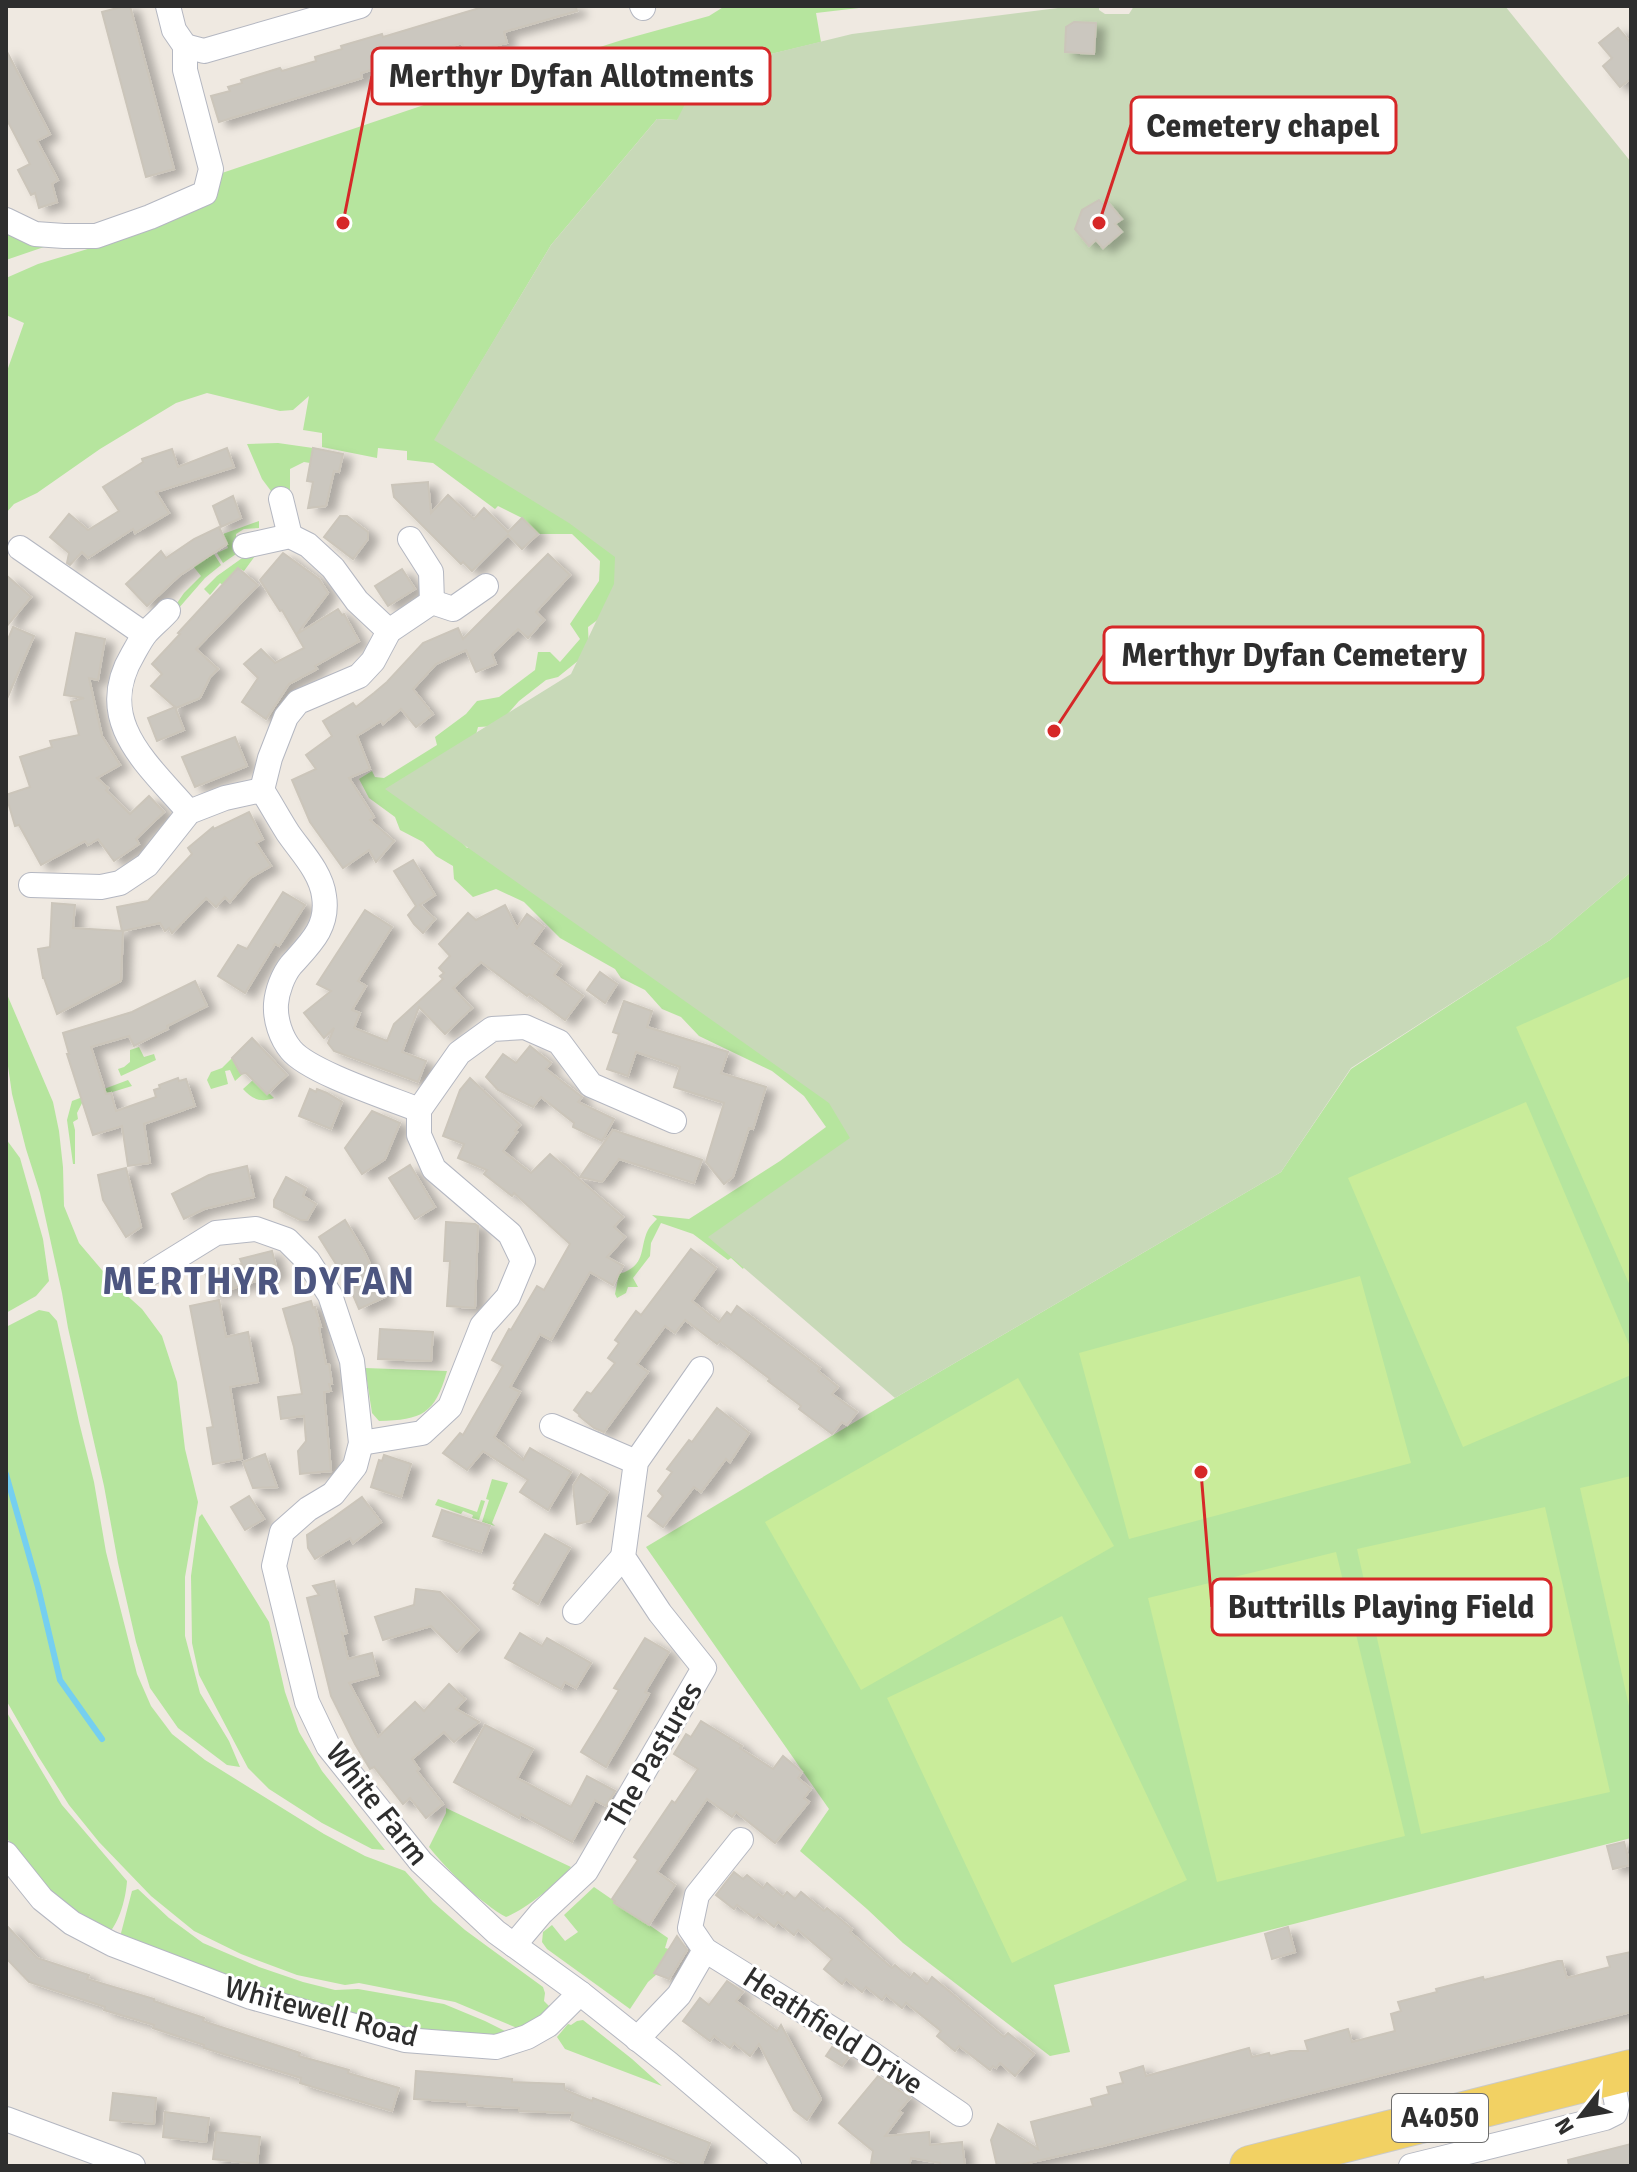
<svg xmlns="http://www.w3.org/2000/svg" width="1637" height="2172" font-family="Signika,sans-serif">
<defs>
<filter id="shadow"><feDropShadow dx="9" dy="5" stdDeviation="4" flood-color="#0004"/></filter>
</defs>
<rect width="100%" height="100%" fill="#efe9e1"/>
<!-- green -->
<g fill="#b6e59e">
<path d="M725,6H876L816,13L821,42L746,60L677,120L657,119L551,245L446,421L624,553L607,613L588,627L589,652L558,677L546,680L519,701L497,726L478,727L451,830L467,848L480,845L799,1060L858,1138L748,1259L743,1269L731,1258L728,1260L693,1234L661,1223L651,1243L650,1256L633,1278L638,1287H628L626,1293L617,1298L615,1294L619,1274C647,1266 639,1248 648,1230C650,1226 654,1222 657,1219L652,1215L689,1219L780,1161L826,1127L804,1096L772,1071L699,1036L681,1017L662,1009L645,990L621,978L615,969L560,938L524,902L496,889L473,897L454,879L453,866L436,856L423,842L400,830L395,817L369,798L359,779L372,771L375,777L384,778L437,745L435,737L466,714L477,701L499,697L535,670L538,652H550L560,662L580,639L570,624L599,581L600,561L572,534H538L522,518L498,506L495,509L433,463L407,460V451L378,448L377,458L322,447V433L303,430L309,396L293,410L280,411L207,393L176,403L100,449L37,493L14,504L6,513V374L24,323L6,315V278L38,264L124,238L222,173L540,66L622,40L709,16Z"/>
<path d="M6,230L15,236L44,247L6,260Z"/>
<path d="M278,443L313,448L310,463L304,462L290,469V497L274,495L262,479L247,444Z"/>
<path d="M259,521V528L244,529L236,534V545L239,552L223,563L217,553L228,548L223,534Z"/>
<path d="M214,554L221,565L205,578L178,609L175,606L184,593L201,576L193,566Z"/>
<path d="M245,556H255L244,571L240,569L224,586L220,583L210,595L204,589L217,576Z"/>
<path d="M1631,872V1838L1054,1985L1070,2052L1050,2056L903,1943L867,1909L800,1851L829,1809L646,1547L895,1398L1281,1172L1351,1069L1550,940Z"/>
<path d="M6,992L53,1102L59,1131L63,1167L64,1206L79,1243L113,1283L142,1309L162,1336L177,1382L185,1449L198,1502L185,1577V1636L200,1693L229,1741L240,1767L227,1765L178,1728L150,1688L136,1642L118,1563L104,1486L68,1328L62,1293L40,1193L26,1149L12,1094L6,1052Z"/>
<path d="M139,1047L144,1057L154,1054L156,1060L121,1076L118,1069L124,1067L130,1062V1050Z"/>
<path d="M232,1058L245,1072L235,1081L230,1070L225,1071L228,1084L211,1089L207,1080L211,1072L222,1068Z"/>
<path d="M128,1080L132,1086L83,1101L77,1113L78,1119L73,1122L75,1130V1164H73L67,1120L72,1101Z"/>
<path d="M253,1080L267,1094L269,1093L274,1098C261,1103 252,1099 243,1089Z"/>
<path d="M6,1139L20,1158L43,1239L49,1281L36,1296L6,1313Z"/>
<path d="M39,1310L49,1312L57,1321L79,1422L94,1482L106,1552L137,1674L151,1706L172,1734L205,1760L324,1834L365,1856L405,1871L433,1902L465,1930L543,1987L545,1993L544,2001L550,2007L522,2030L455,2002L359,1983L345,1985L297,1975L241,1954L194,1931L151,1896L99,1842L69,1805L38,1756L6,1700V1327Z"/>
<path d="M365,1368L447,1371C435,1414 422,1420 379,1421L372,1413Z"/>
<path d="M492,1479L508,1483L492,1523L495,1526L482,1522L489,1500L486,1499Z"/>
<path d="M438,1499L477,1512L481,1500L485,1501L479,1520L472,1518L473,1515L463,1511L461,1514L435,1505Z"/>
<path d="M202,1514L269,1622L285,1692L299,1732L322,1771L385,1850L372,1849L322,1823L269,1789L248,1768L199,1675L192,1643L191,1576L199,1517Z"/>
<path d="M6,1711L62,1805L127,1881C126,1897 120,1921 109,1933L87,1921L40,1882L6,1837Z"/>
<path d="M446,1808L571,1867C560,1882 523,1911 506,1917C483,1905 446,1869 429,1847L446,1813Z"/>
<path d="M594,1887L668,1938L665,1948L669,1949L654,1972L657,1974L648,1982L630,2009L547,1949L542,1942L543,1932L552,1925L565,1941L578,1932L564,1915Z"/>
<path d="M138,1889L169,1918L203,1943L259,1967L303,1982L335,1990L358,1989L444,2004L485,2021L511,2034L497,2036L409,2029L291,2000L120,1937L132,1891Z"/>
<path d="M583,2020L632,2059L662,2086L565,2049L557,2037L568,2024L571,2025L577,2021Z"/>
</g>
<!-- cemetery -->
<path fill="#c8d9b8" d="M1074,6H1099V10L1105,14H1129L1134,6H1505L1631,162V872L1550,940L1351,1068L1281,1172L895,1398L708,1237L850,1138L829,1103L385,789L571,674L614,584L615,557L569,523L434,440L551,245L657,119L677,120L693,88L746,60L852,34Z"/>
<!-- pitch -->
<g fill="#c9ec9a">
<path d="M1631,976V1288L1516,1027Z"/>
<path d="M1526,1102L1631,1349V1375L1463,1447L1348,1178Z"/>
<path d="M1360,1276L1411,1463L1129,1539L1079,1353Z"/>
<path d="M1018,1378L1114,1546L861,1690L765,1522Z"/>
<path d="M1631,1476V1715L1580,1488Z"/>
<path d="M1545,1507L1610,1792L1421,1834L1357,1549Z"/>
<path d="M1336,1552L1405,1836L1217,1882L1148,1598Z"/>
<path d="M1062,1616L1187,1880L1012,1963L887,1698Z"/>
</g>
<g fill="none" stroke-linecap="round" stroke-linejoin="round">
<!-- stream -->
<path stroke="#75cff0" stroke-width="6" d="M6,1474L38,1587L60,1680L102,1739"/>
</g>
<!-- building -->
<g fill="#cbc7bf" stroke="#cbc5ba" stroke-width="2" filter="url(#shadow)">
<path d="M125,6H130L174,169L146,177L102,12Z"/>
<path d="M486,6H576L577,11L504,32L507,43L465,52L462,43L361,73L362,78L219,122L211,96L230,91L228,87L242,83L241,80L280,68L282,71L316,61L315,57L342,49L341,46L382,34L383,37Z"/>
<path d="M1074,22L1096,23L1094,54L1065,52L1066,27Z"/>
<path d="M1618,28L1631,43V82L1629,80L1620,87L1603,66L1612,58L1599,43Z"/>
<path d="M6,50L50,134L37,141L58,180L52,184L57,202L39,208L35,193L31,195L18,170L30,164L6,118Z"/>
<path d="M1099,200L1103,205L1107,201L1122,219L1115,224L1122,232L1103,248L1096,240L1089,246L1075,229L1082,210Z"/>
<path d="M227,448L234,467L156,492L169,513L135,533L133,529L88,558L82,552L70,565L67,563L69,553L50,537L69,514L88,530L119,511L103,487L143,462L142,459L172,449L178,467Z"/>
<path d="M313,448L343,454L339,472L334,471L326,506L308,508L313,482L307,481Z"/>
<path d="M428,482L431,513L448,495L474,519L484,508L508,532L522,518L538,534L522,549L508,535L472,571L463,562L461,564L394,497L392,485Z"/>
<path d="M233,496L241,518L221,527L213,506Z"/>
<path d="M340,516H347L368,532V539L353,559L324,537Z"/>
<path d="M219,527L227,544L179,576L147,606L126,584L161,551L166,558L194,539Z"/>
<path d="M283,553L319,579L328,593L297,634L338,609L342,615L344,614L359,641L315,666L317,669L289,684L266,719L242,702L258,678L244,664L261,649L275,663L304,648L282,610L280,611L260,580Z"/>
<path d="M548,554L570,575L536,612L544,620L528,638L518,629L492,654L496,664L476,672L466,650L436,664L413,689L433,714L416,727L401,709L383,724L381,721L357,736L370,769L349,778L374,817L370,820L394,841L376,862L369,850L343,868L310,822L292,780L316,769L306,755L332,736L323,721L353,703L356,707L374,693L387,682L423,643L458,628L463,639Z"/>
<path d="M238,568L258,585L196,649L218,669L210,677L200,698L176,708L151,686L162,674L152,664L180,634L178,633Z"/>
<path d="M402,569L415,589L388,606L375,586Z"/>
<path d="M6,575L31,597L6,627Z"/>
<path d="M13,627L34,636L6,701V644Z"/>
<path d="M76,633L105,639L98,680L89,678L102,736L120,765L97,778L108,788L106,790L130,814L149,796L164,812L136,839L139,844L114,861L98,839L88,845L85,841L41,865L19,825L15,826L6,795L30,787L20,757L52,747L50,741L79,735L71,702L84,698L64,695Z"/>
<path d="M175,707L184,730L157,741L148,718Z"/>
<path d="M235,737L247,766L195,787L182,757Z"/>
<path d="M249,812L263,839L256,843L271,866L250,878L230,902L225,897L216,907L206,898L172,933L169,928L165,931L160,923L123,931L121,981L57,1014L44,978H43L38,949L50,947L52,903L75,905L73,928L122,931L117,907L148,901L192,854L188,848L213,827L214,829Z"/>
<path d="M413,860L435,895L420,905L435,919L423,933L414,924L408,915L416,906L394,871Z"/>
<path d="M283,892L305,905L279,946L275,944L245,993L218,976L238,945L247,949Z"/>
<path d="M505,905L517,928L527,914L544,927L532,944L561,965L554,975L583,996L565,1020L529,994L527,996L481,962L453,988L472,1008L445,1034L419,1007L402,1052L426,1061L418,1082L334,1051L328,1043L334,1028L324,1038L304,1013L331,991L317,984L365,910L392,927L358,981L366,986L352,1010L360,1013L354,1028L387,1041L394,1024L443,979L440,976L444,973L439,968L450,956L439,944L468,913L476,920Z"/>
<path d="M600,972L617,984L605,1003L587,990Z"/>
<path d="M195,981L207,1006L167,1026L168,1029L134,1046L129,1036L91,1047L106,1094L111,1093L116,1111L156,1097L154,1090L160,1088L159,1085L178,1078L179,1081L186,1079L195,1106L144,1124L150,1163L128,1166L122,1126L93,1135L67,1054H69L63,1033L132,1012Z"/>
<path d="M624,1001L652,1011L647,1027L728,1052L721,1073L766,1087L753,1129L749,1128L733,1177L724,1184L706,1162L724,1103L674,1087L680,1067L636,1052L628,1076L607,1069L619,1034L613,1032Z"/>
<path d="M252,1038L287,1075L267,1094L246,1073L241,1074L232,1058Z"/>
<path d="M530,1046L551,1063L546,1069L582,1097L578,1102L614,1119L602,1141L573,1127L574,1123L541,1097L533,1107L498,1090L486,1077L503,1054L516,1063Z"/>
<path d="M470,1078L520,1125L515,1131L517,1132L503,1151L531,1173L550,1154L623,1217L614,1227L625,1237L607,1257L623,1266L613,1285L590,1272L551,1340L540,1334L510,1387L520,1392L494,1437L523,1460L530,1448L571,1472L548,1510L520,1492L528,1480L483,1451L467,1470L443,1453L460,1433L463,1435L503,1366L492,1360L509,1329L511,1330L537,1286L544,1290L570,1244L514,1193L512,1196L484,1174L487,1170L458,1158L464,1144L443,1136L460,1090Z"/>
<path d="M310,1089L316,1092L317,1089L327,1093L342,1102L331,1129L299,1116Z"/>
<path d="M372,1111L400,1123L385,1159L362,1174L345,1148Z"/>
<path d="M613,1130L702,1160L694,1183L619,1159L602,1182L580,1177Z"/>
<path d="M410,1165L435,1207L415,1219L389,1178Z"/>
<path d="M247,1166L254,1197L204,1209L184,1219L172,1194L209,1175Z"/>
<path d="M126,1168L141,1227L126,1237L103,1200L98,1175Z"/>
<path d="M286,1177L306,1188L303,1196L316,1204L307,1220H300L274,1207V1200Z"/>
<path d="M345,1220L364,1251L385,1297L359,1309L341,1267L339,1269L319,1237Z"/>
<path d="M446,1222L475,1224L478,1226L475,1308L447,1306L450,1261H444Z"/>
<path d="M691,1249L716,1268L692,1301L719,1322L727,1312L731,1315L737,1306L820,1368L818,1371L838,1387L832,1394L857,1412L847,1425L842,1422L832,1434L799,1409L801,1406L768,1381L770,1379L720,1341L717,1344L685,1320L675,1333L665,1326L637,1364L648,1372L604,1432L594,1428L579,1416L580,1415L574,1410L587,1392L591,1394L615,1363L608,1358L619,1343L615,1340L636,1311L641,1315Z"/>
<path d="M272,1251L278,1274L231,1289L210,1293L205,1271L242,1264L240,1259Z"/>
<path d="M219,1300L226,1337L248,1332L258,1382L230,1387L242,1459L213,1464L207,1428L213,1427L190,1306Z"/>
<path d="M311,1301L313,1308L315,1307L321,1327L319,1328L326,1364H329L332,1384H329L331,1391L324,1392L331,1471L300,1474L298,1451L306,1441L304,1416L281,1419L278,1397L302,1394L294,1347L283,1309Z"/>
<path d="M380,1329L433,1332L431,1361L378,1359Z"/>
<path d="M717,1408L749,1433L730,1462L726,1459L701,1492L694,1487L663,1527L648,1516L663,1496L658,1491L672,1472L667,1469L689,1440L692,1442Z"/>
<path d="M265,1454L277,1487L253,1488L243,1462Z"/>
<path d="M384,1455L411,1464L401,1497L371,1487L379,1460L382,1461Z"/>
<path d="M581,1474L608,1492L590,1521L577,1524L573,1486Z"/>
<path d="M249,1496L264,1519L245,1530L231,1507Z"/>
<path d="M362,1497L381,1522L353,1543L350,1538L315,1559L308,1548L307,1535L334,1517Z"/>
<path d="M442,1510L490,1526L481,1552L433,1536Z"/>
<path d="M545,1534L570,1548L538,1604L513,1589L516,1584L514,1583Z"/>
<path d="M334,1581L347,1633L343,1634L342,1633L348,1659L372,1653L378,1675L349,1683L378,1737L415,1702L424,1711L449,1684L465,1699L456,1709L479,1722L454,1742L444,1732L412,1759L419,1769L417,1771L443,1804L426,1818L410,1798L403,1804L374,1767L370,1769L355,1744L331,1696L307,1598L319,1595L313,1586Z"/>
<path d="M416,1589L440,1592L478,1630L457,1652L431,1626L383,1640L375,1617L414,1605Z"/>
<path d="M520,1633L542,1646L547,1638L591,1663L576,1688L565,1682L561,1689L505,1658Z"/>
<path d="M645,1638L669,1652L645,1692L649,1694L606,1767L581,1752L619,1690L614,1688Z"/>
<path d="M701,1721L742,1746L740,1748L773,1769L783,1756L802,1772L798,1778L811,1789L804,1798L809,1802L775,1843L736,1812L732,1817L707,1799L657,1872L675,1885L649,1925L614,1903L615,1901L612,1899L638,1860L634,1857L672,1801L675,1803L698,1769L674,1754L686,1734L691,1737Z"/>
<path d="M485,1725L533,1749L517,1778L571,1807L587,1776L615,1791L606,1806L595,1800L572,1842L521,1814L519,1818L454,1782Z"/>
<path d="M1624,1842L1630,1865L1613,1869L1607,1846Z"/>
<path d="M734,1872L743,1879L747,1875L763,1888L767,1883L783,1897L787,1892L795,1899L801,1892L824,1911L827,1908L852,1929L850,1932L892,1968L895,1965L910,1978L914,1973L927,1984L932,1977L1004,2037L1008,2033L1034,2054L1015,2076L1000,2063L996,2068L993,2066L990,2070L959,2046L955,2051L937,2036L941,2031L906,2003L902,2008L886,1995L882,2000L866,1987L862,1992L846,1979L842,1984L824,1969L832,1959L798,1930L794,1935L778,1922L774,1927L758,1914L754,1918L737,1905L734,1909L716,1895Z"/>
<path d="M6,1925L37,1958L89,1975L87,1979L154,1999V2001L204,2018L203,2021L300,2053L299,2056L349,2070L348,2073L399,2088L392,2111L300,2083L301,2078L204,2048V2045L153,2028L154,2025L104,2010L105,2007L29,1982L6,1958Z"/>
<path d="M1288,1927L1295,1952L1272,1959L1265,1934Z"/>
<path d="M677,1936L687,1950L669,1979L654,1973Z"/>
<path d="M1631,1952V2012L1103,2146L1015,2166H997L991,2140L998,2124L1038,2149L1031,2122L1093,2106L1091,2099L1109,2094L1107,2087L1123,2083L1120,2073L1143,2066L1146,2076L1249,2048L1252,2057L1269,2053L1270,2056L1290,2051H1308L1305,2041L1348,2029L1352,2042L1395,2031L1391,2014L1401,2011L1398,2002L1437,1992L1436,1989L1483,1977L1484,1980L1558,1961H1562L1567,1978L1610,1967L1607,1957Z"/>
<path d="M727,1981L743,1992L736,2001L777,2031L781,2025L821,2099L807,2120L794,2110L759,2044L750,2056L734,2043L730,2048L714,2036L710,2041L683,2021L700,1998L709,2005Z"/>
<path d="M832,2047L849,2057L842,2066L826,2056Z"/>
<path d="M416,2071L512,2079V2082L564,2084L565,2090L592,2101L593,2098L710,2143L701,2166H688L571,2120L573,2113L519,2111V2108L467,2105V2102L414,2099Z"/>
<path d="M878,2076L910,2098L899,2111L902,2113L885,2136L929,2132L930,2145L962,2142L965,2166H941L940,2163L911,2158L909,2166H884L871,2163L873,2151L839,2123Z"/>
<path d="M113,2093L156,2098L154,2124L110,2120Z"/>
<path d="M165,2112L209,2118L206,2142L163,2137Z"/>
<path d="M216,2132L260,2137L257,2164L213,2159Z"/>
<path d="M1631,2144V2166H1569L1568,2160Z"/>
</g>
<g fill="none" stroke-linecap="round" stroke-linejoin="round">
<defs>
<g id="minor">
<path d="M642,6L643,8"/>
<path d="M185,46L204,51L360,6"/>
<path d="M6,220L35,234L64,236H96L150,217L205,193L211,169L185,70V46L174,30L168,6"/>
<path d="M281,499L290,536"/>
<path d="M410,539L431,572L432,602"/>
<path d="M245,546L290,536L308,545L333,568L357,601L389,631"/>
<path d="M20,548L144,634"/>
<path d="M168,611C161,619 153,625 146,633C141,639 137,647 133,654C93,721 148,764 189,812"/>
<path d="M262,790L270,758L286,717L298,702L359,676L373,661L389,631L432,602L453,609L486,586"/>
<path d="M31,885L101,887L120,883L147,865L189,812L225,798L262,790C271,804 279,819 288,833C301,852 321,872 324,896C329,927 310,944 291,965C283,975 277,991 276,1004C275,1020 281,1038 291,1050C309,1072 389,1098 419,1110V1135L434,1169L510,1234L523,1261L508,1297L482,1326L450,1407L422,1433L361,1443"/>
<path d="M419,1110L459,1053L492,1029L525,1027L559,1042L591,1085L674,1121"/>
<path d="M153,1272L216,1233L256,1229L287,1240L308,1261L330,1295L352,1361L361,1443L355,1466L333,1494L308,1509L282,1532L274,1566L307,1702L328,1746L421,1862L496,1932L580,1993"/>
<path d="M552,1426L636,1462"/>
<path d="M575,1612L623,1557"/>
<path d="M741,1840L697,1895L690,1928L705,1950L869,2052L960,2114"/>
<path d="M6,1854L42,1899L72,1923L112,1944L251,1997L405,2040L496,2047L527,2037L548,2025L580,1993L668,2063L789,2166"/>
<path d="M514,1945L541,1913L586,1871L704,1668L660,1613L623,1557L636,1462L701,1369"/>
<path d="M637,2039L679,1995L705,1950"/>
<path d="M6,2119L133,2166"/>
<path d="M1411,2166L1605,2118L1615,2113L1617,2105L1611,2075"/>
</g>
<path id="primary" d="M1250,2166L1631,2070"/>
</defs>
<!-- minor casing -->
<use href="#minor" stroke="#b4b7c1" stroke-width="26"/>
<!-- primary casing -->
<use href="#primary" stroke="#c9c9c9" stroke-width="42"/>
<!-- minor -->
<use href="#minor" stroke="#fff" stroke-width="24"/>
<!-- primary -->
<use href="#primary" stroke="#f2d163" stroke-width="40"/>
</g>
<g text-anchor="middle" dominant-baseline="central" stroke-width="6" stroke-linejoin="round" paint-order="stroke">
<!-- shield labels -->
<rect fill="#fff" stroke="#6d6d6d" stroke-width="2" x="1392" y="2094" width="96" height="48" rx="6"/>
<g font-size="28" font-weight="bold" fill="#2e2e2e">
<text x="1440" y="2118">A4050</text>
</g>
<!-- street labels -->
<g font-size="30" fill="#2e2e2e" stroke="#fff">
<text transform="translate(654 1755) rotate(-60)">The Pastures</text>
<text transform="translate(377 1804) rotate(52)">White Farm</text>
<text transform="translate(321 2012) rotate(15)">Whitewell Road</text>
<text transform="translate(833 2031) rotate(33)">Heathfield Drive</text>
</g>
<!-- district labels -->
<g font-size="38" font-weight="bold" letter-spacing="2" fill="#4d5680" stroke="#fff">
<text x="259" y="1281">MERTHYR DYFAN</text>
</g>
</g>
<!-- callouts -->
<path fill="none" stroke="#d62828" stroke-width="3" d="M343 223L372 76M1099 223L1131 125M1054 731L1104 655M1201 1472L1212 1607"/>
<g fill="#d62828" stroke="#fff" stroke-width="3">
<circle cx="343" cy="223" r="8"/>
<circle cx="1099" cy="223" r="8"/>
<circle cx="1054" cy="731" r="8"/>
<circle cx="1201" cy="1472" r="8"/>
</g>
<g fill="#fff" stroke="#d62828" stroke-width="3">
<rect x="372" y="48" width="398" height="56" rx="8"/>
<rect x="1131" y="97" width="265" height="56" rx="8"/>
<rect x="1104" y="627" width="379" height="56" rx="8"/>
<rect x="1212" y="1579" width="339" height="56" rx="8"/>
</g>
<g font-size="32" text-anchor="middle" font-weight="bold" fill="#2e2e2e">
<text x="571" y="87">Merthyr Dyfan Allotments</text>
<text x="1263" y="137">Cemetery chapel</text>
<text x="1294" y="666">Merthyr Dyfan Cemetery</text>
<text x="1381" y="1618">Buttrills Playing Field</text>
</g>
<!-- border -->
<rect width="1637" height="2172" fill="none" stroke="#2e2e2e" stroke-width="16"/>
<!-- north arrow -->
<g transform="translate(1581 2116) rotate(239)" stroke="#ffffff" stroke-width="6" paint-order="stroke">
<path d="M0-6L14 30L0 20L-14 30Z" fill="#2e2e2e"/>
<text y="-12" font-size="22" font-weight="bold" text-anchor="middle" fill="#2e2e2e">N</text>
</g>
</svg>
